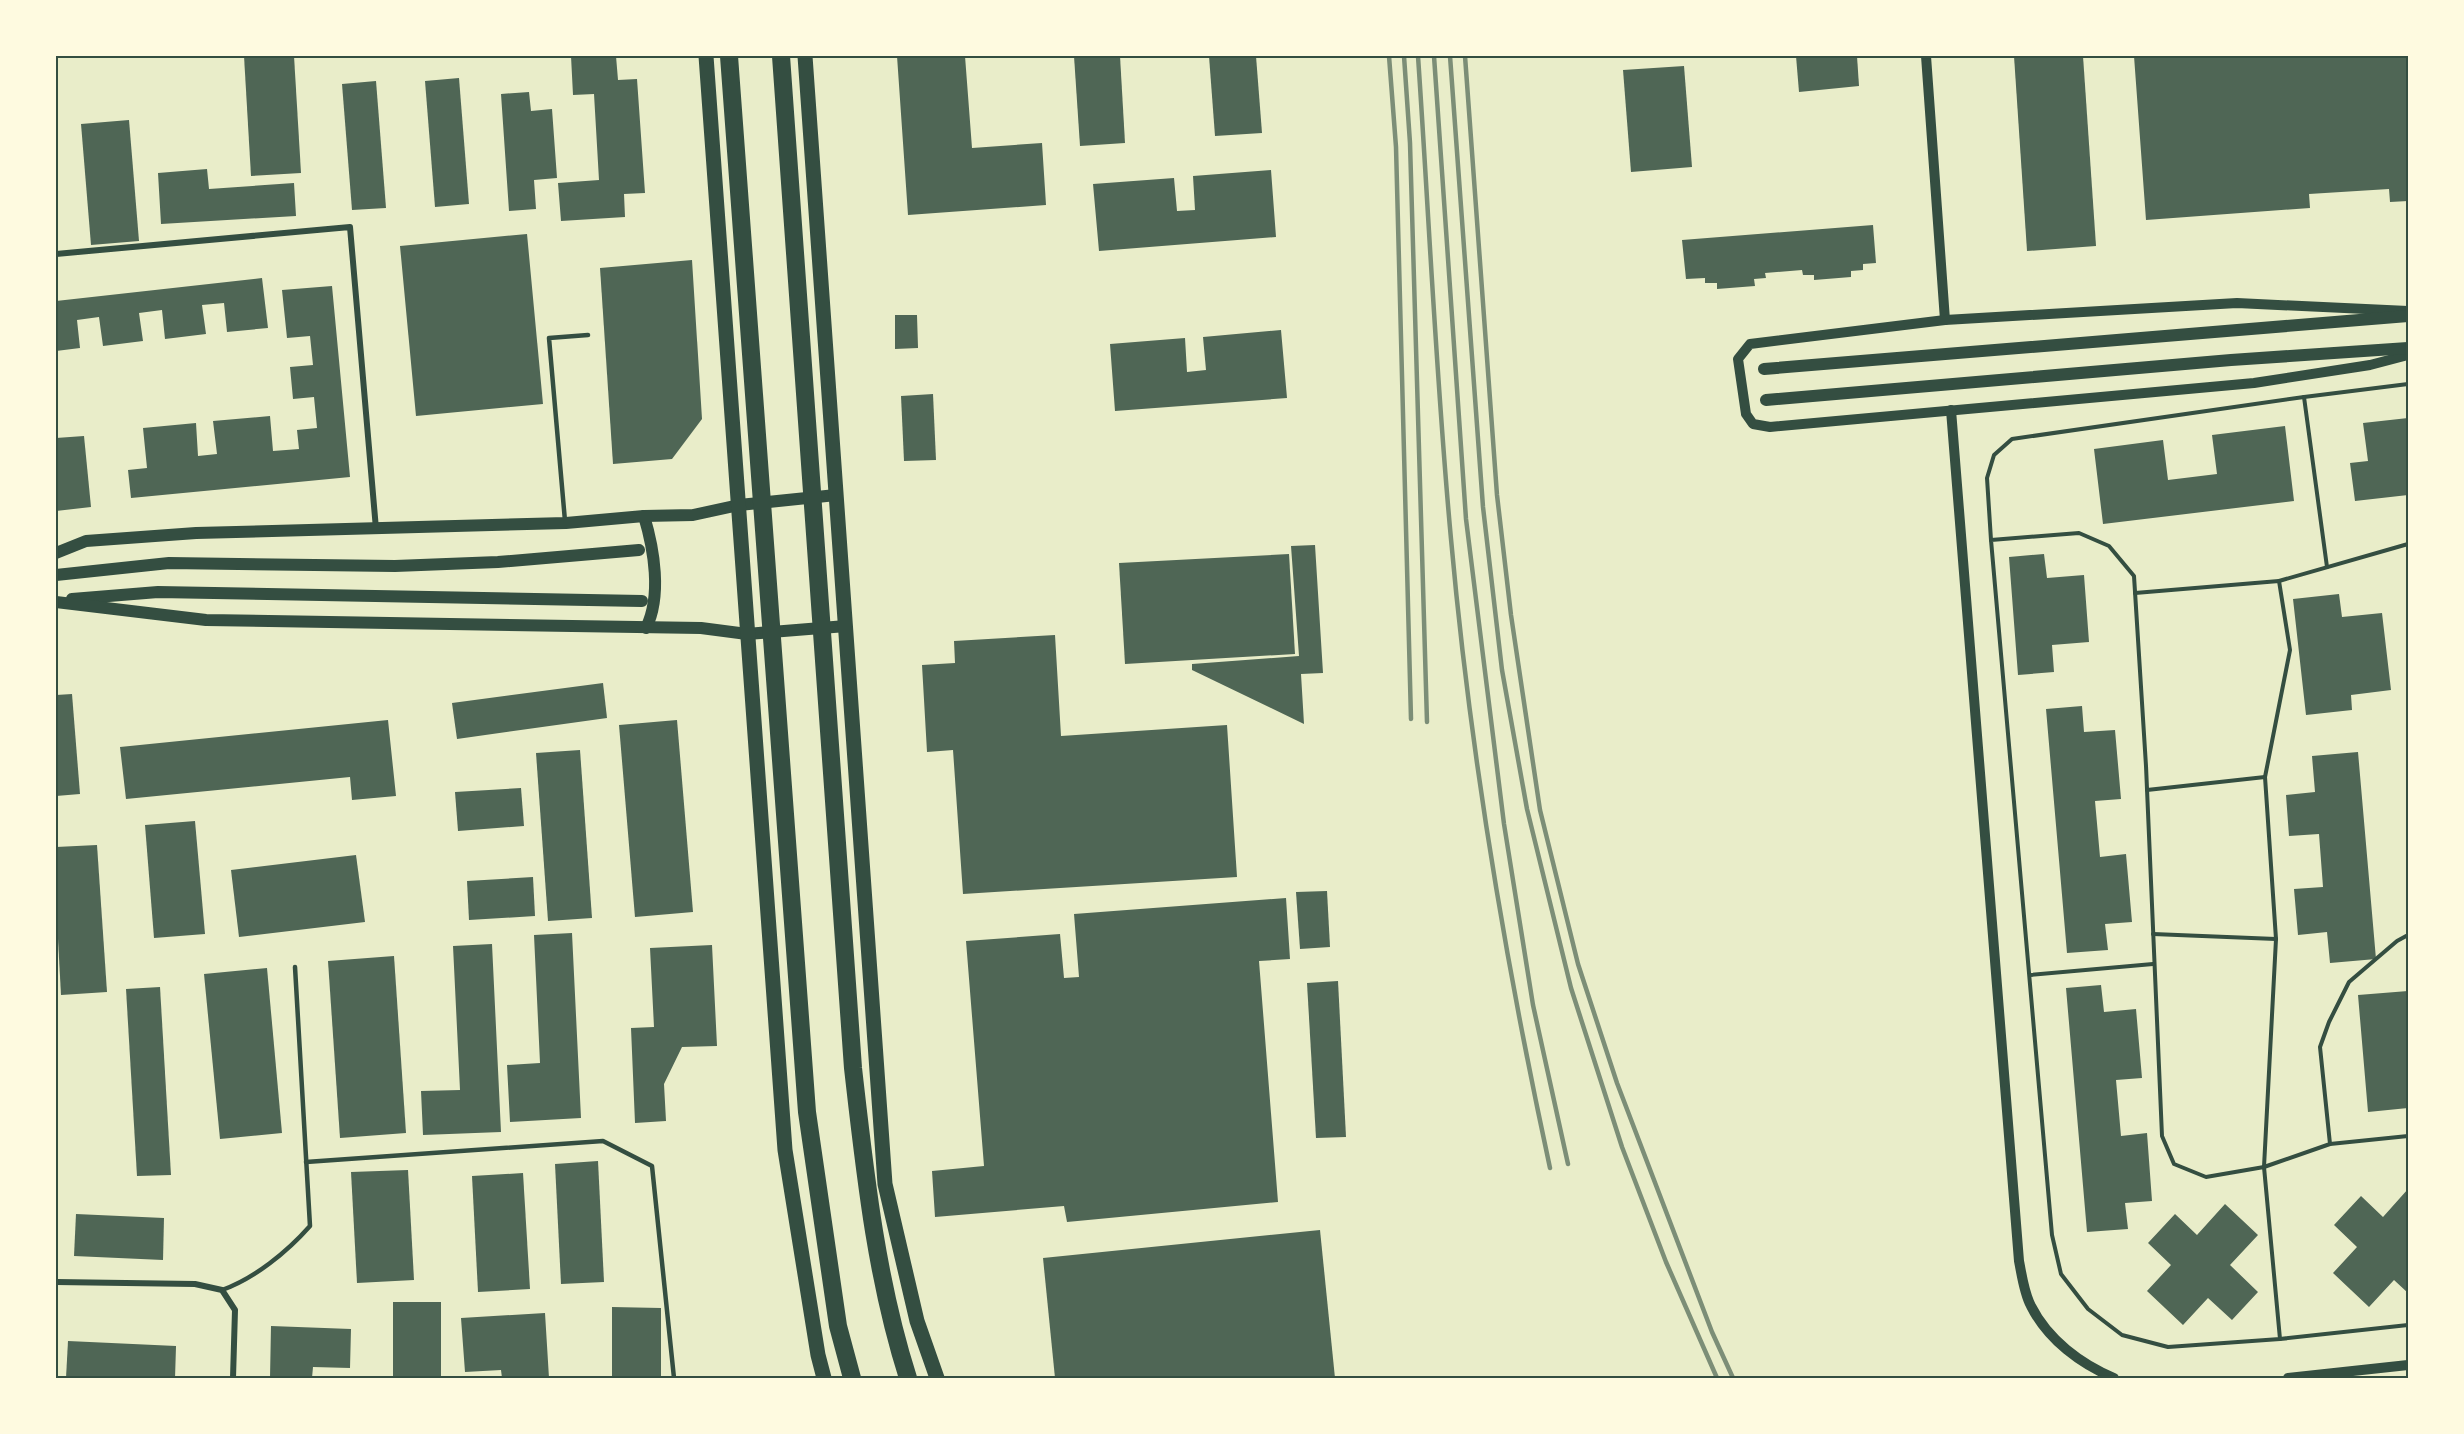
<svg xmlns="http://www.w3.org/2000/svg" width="2464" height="1434" font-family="Literata,serif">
<rect width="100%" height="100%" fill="#e9edc9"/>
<!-- building -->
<g fill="#4f6655">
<path d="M244,56H294L301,173L251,176Z"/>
<path d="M571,56H616L618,80L637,79L645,193L624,194L625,217L561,221L558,183L599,180L594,94L573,95Z"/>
<path d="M897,56H965L972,148L1042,143L1046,205L908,215Z"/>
<path d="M1074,56H1120L1125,143L1080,146Z"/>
<path d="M1209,56H1256L1262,133L1215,136Z"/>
<path d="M1796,56H1857L1859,86L1799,92Z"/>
<path d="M2014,56H2083L2096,246L2027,251Z"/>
<path d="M2134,56H2408V201L2390,202L2389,189L2309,194L2310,208L2146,220Z"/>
<path d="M1684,66L1692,167L1631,172L1623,70Z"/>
<path d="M459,78L469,204L435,207L425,81Z"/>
<path d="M376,81L386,208L352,210L342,84Z"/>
<path d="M529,92L531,111L552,109L557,178L534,180L536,209L509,211L501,94Z"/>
<path d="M129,120L139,241L91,245L81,124Z"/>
<path d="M207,169L209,189L294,183L296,216L161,224L158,173Z"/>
<path d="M1271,170L1276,237L1099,251L1093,184L1174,178L1177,211L1195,210L1193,176Z"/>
<path d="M1873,225L1876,263L1863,264V270L1851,271V277L1814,280V275H1803L1802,270L1765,273L1766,278L1754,279L1755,286L1717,289V283H1705V278L1686,279L1682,240Z"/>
<path d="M527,234L543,404L416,416L400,246Z"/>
<path d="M692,260L702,419L672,459L613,464L600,268Z"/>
<path d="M262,278L268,328L227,332L224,303L202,305L206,334L165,339L162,310L139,313L143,341L103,346L99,317L77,320L80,348L56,351V301Z"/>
<path d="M332,286L350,477L131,498L128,470L147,468L143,428L196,423L198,456L217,454L213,421L270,416L273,451L299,449L297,430L317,428L314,397L293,399L290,367L313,365L310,336L287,338L282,290Z"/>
<path d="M895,315H917L918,348L895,349Z"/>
<path d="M1281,330L1287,398L1115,411L1110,344L1185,338L1187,372L1206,370L1203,337Z"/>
<path d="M933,394L936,460L904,461L901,396Z"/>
<path d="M2408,418V495L2355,501L2350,463L2368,461L2363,423Z"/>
<path d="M2285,426L2294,501L2103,524L2094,449L2163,440L2168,480L2217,474L2212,435Z"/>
<path d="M84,436L91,507L56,511V438Z"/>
<path d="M1315,545L1323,673L1301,674L1304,724L1192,670V664L1299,656L1291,546Z"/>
<path d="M1289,554L1295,654L1125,664L1119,563Z"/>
<path d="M2044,554L2047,578L2084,575L2089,642L2052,645L2054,672L2018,675L2009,557Z"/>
<path d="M2339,594L2342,617L2382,613L2391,690L2351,695L2352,710L2306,715L2293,599Z"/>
<path d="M1055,635L1061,736L1227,725L1237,877L963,894L953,750L927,752L922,665L955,663L954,641Z"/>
<path d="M603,683L607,718L457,739L452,703Z"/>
<path d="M72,694L80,794L56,796V695Z"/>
<path d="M2082,706L2084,732L2115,730L2121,799L2095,801L2100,857L2126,854L2132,922L2105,924L2108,950L2067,953L2046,709Z"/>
<path d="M388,720L396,796L352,800L350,777L126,799L120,747Z"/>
<path d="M677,720L693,912L635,917L619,725Z"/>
<path d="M580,750L592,918L548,921L536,753Z"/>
<path d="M2358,752L2376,959L2330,963L2327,932L2298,935L2294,889L2323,887L2319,834L2289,836L2286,795L2315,792L2312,756Z"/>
<path d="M521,788L524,826L458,831L455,792Z"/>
<path d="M195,821L205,934L154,938L145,825Z"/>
<path d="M97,845L107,992L61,995L56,902V847Z"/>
<path d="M356,855L365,922L239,937L231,870Z"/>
<path d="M533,877L535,916L469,920L467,881Z"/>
<path d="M1327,891L1330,947L1300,949L1296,892Z"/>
<path d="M1286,898L1290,959L1259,961L1278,1202L1067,1222L1064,1206L935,1217L932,1171L984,1166L966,941L1060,934L1064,978L1079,977L1074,914Z"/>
<path d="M572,933L581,1118L510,1122L507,1065L540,1063L534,935Z"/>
<path d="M492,944L501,1132L423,1135L421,1091L460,1090L453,946Z"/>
<path d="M712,945L717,1046L682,1047L664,1084L666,1121L635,1123L631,1028L654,1027L650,948Z"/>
<path d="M394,956L406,1133L340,1138L328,961Z"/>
<path d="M267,968L282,1133L220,1139L204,974Z"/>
<path d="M1338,981L1346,1137L1316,1138L1307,983Z"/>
<path d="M2101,985L2104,1012L2136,1009L2142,1078L2116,1080L2121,1136L2147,1133L2152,1201L2125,1203L2128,1229L2087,1232L2066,988Z"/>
<path d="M160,987L171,1175L137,1176L126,989Z"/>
<path d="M2408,991V1087H2406L2408,1108L2368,1112L2358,995Z"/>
<path d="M598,1161L604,1282L561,1284L555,1164Z"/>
<path d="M408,1170L414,1280L357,1283L351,1172Z"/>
<path d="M523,1173L530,1289L478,1292L472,1176Z"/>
<path d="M2408,1189V1293L2394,1280L2369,1307L2333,1273L2357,1247L2334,1225L2361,1196L2383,1217Z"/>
<path d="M2225,1204L2258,1235L2230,1265L2258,1292L2232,1320L2208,1298L2183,1325L2147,1291L2171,1265L2148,1243L2175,1214L2197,1235Z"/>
<path d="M76,1214L164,1218L163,1260L74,1256Z"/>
<path d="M1320,1230L1335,1378H1055L1043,1258Z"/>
<rect x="393" y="1302" width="48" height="76"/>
<path d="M612,1307L661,1308V1378H612Z"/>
<path d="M545,1313L549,1378H502L501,1370L465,1372L461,1318Z"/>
<path d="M271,1326L351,1329L350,1368L313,1367L312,1378H270Z"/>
<path d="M68,1341L176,1346L175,1378H66Z"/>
</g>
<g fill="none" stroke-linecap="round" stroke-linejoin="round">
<!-- path -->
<g stroke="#344e41" stroke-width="4">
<path d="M2079,533L2109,546L2134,576L2146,766L2162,1136L2174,1164L2206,1177L2264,1167L2280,1339L2168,1347L2122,1335L2088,1309L2061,1274L2052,1235L1991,540Z"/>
<path d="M1991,540L1987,478L1994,455L2012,439L2304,397"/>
<path d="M2327,567L2304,397L2408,384"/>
<path d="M2279,581L2408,544"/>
<path d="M2135,593L2279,581L2290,650L2265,777"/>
<path d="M2147,790L2265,777L2276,939L2264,1167L2330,1144L2320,1047L2329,1022L2349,982L2397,941L2408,935"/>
<path d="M2153,934L2276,939"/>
<path d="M2030,975L2153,964"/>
<path d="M2330,1144L2408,1136"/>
<path d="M2280,1339L2408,1325"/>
</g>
<!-- service -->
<g stroke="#344e41" stroke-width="4.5">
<path d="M565,521L549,338L588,335"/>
<path d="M306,1162L603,1141L652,1166L674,1378"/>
<path d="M222,1290C255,1278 287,1252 310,1226L295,967"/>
</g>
<!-- minor -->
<g stroke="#344e41" stroke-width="6">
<path d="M56,254L350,227L376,529"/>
<path d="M56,1282L195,1284L222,1290L235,1310L233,1378"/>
</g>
<!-- tertiary -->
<g stroke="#344e41" stroke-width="10">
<path d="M1926,56L1945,320"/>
<path d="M2408,311L2237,303L1945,320L1750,344L1738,359L1746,414L1753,424L1770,427L2254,383L2370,365L2408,355"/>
<path d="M1951,410L2019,1261C2022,1276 2024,1293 2031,1306C2048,1340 2081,1364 2114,1378"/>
<path d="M2288,1378L2408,1365"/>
</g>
<!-- secondary -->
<g stroke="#344e41" stroke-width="12">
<path d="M1764,369L2408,316"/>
<path d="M1766,400L2231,360L2408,348"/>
<path d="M644,516C654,549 662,596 646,628"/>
<path d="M56,553L86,541L196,533L566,523L644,516L693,515L739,505L836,495"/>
<path d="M56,575L169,563L395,566L498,562L639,550"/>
<path d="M72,599L158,592L642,601"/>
<path d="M56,602L206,620L701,628L747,634L846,626"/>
</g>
<!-- primary -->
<g stroke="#344e41" stroke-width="15">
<path d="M706,56L785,1150L818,1355L824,1378"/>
<path d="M805,56L885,1184L917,1321L937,1378"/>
</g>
<!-- motorway -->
<g stroke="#344e41" stroke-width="18">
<path d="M729,56L807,1112L838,1326L852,1378"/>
<path d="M781,56L853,1068C865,1173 876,1278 908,1378"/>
</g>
<!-- rail -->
<g stroke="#7c8e77" stroke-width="4.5">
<path d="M1389,56L1396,147L1411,719"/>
<path d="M1404,56L1410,143L1427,722"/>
<path d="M1418,56C1429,217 1436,378 1451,539C1470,751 1505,960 1550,1168"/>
<path d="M1434,56L1466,519L1504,824L1533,1005L1568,1164"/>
<path d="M1450,56L1483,507L1502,670L1527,809L1571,988L1622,1147L1666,1262L1717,1378"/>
<path d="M1465,56L1497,495L1511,615L1540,810L1578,964L1617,1083L1712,1332L1733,1378"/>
</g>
</g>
<!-- border -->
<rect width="2464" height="1434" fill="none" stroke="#fefae0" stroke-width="114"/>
<rect x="57" y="57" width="2350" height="1320" fill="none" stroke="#344e41" stroke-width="2"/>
</svg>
